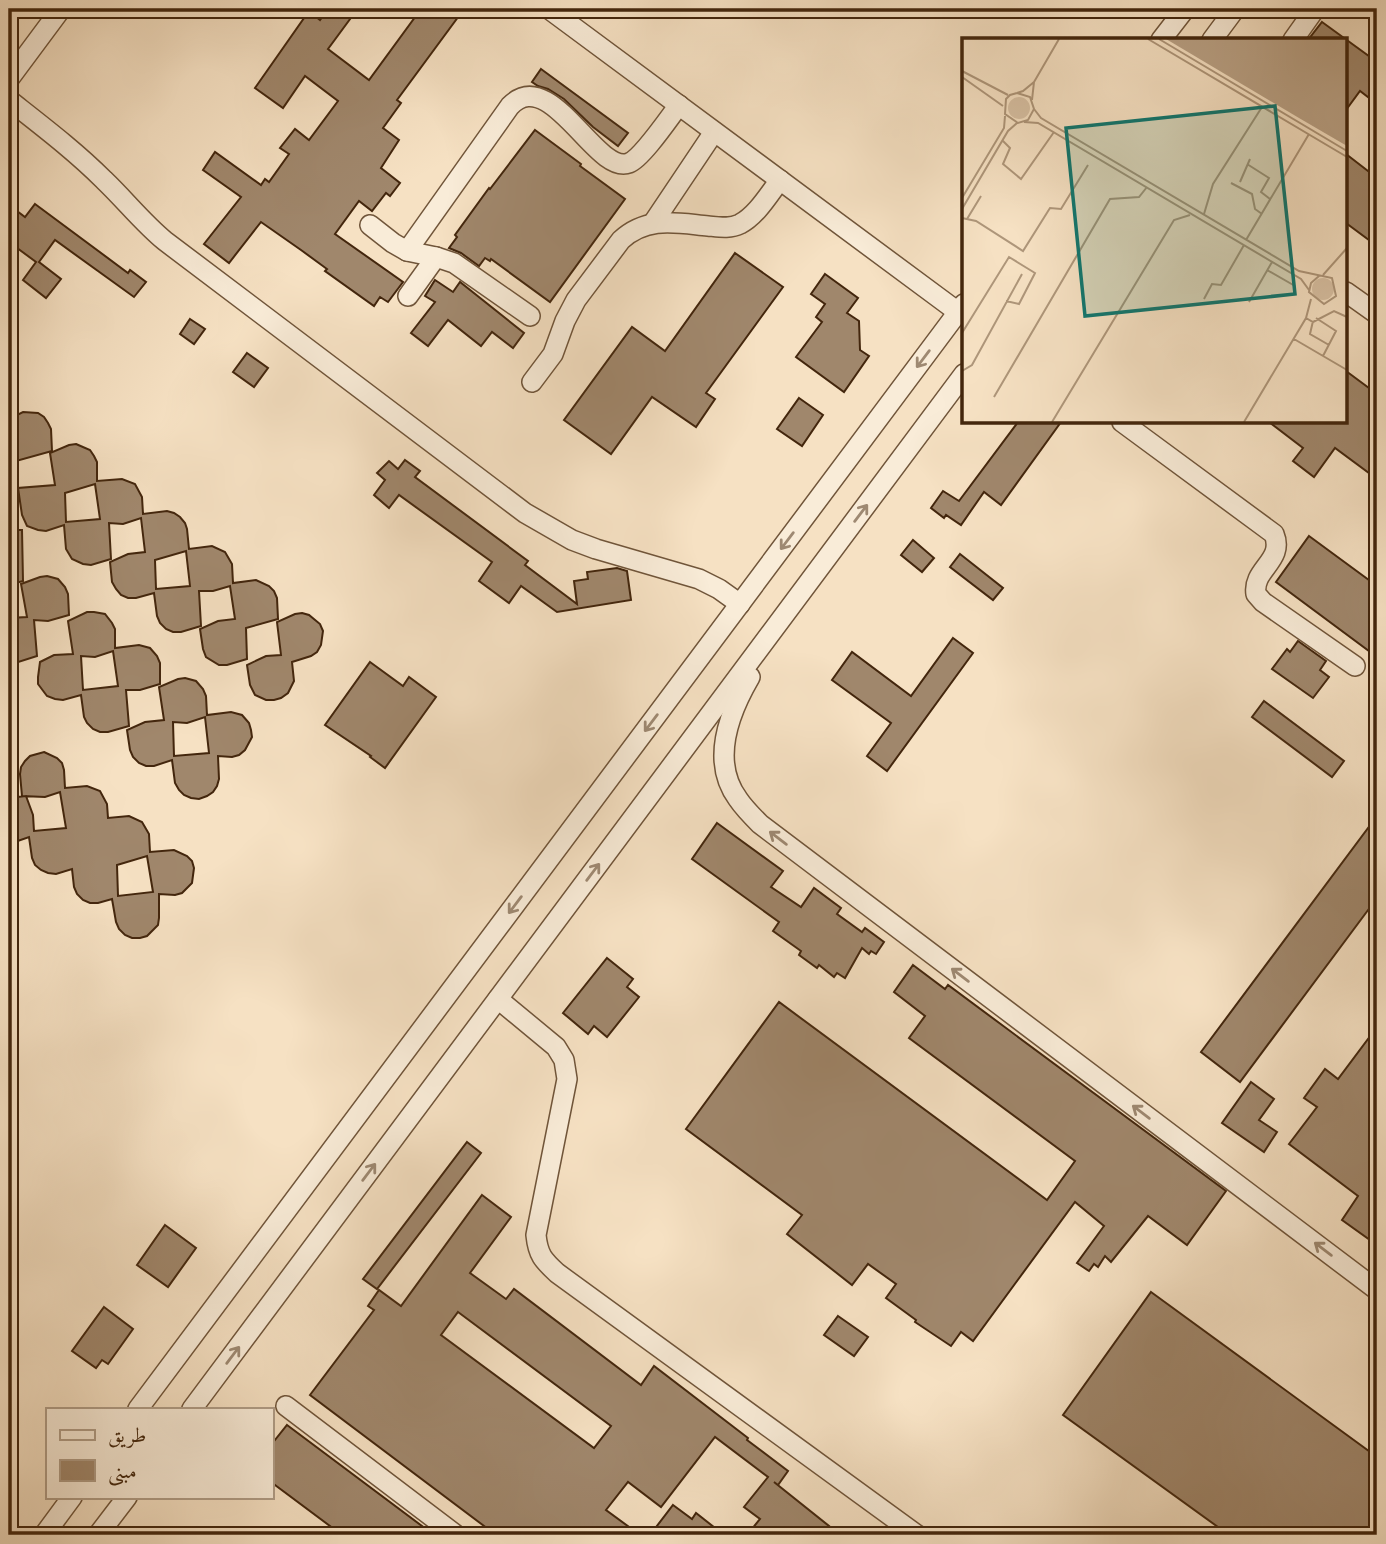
<svg xmlns="http://www.w3.org/2000/svg" width="1386" height="1544" font-family="Vollkorn,Amiri,serif">
<rect width="100%" height="100%" fill="#f6e1c3"/>
<filter id="stains"><feTurbulence type="fractalNoise" baseFrequency=".00286" numOctaves="4"/><feColorMatrix values="0 0 0 0 .2 0 0 0 0 .09 0 0 0 0 .02 0 0 0 .5 -.17"/></filter>
<radialGradient id="worn" r=".72"><stop offset=".6" stop-color="#630" stop-opacity="0"/><stop offset="1" stop-color="#630" stop-opacity=".3"/></radialGradient>
<!-- building -->
<g fill="#a0876c" stroke="#43260d" stroke-width="2" fill-rule="evenodd">
<path d="M328,9H344L353,15L328,49L369,80L421,9H464L397,100L401,103L383,128L399,140L381,168L400,183L390,196L386,193L372,211L359,201L335,234L403,282L388,302L380,297L374,306L325,271L327,269L301,250L261,222L229,263L204,244L241,197L203,170L215,152L261,185L265,179L269,182L289,154L280,148L295,129L309,140L338,101L305,76L283,108L255,88L309,11L320,20Z"/>
<path d="M1322,22L1377,62V104L1360,91L1346,110V40H1308Z"/>
<path d="M541,69L628,133L618,146L593,127L564,99L548,89L538,86L532,82Z"/>
<path d="M535,130L581,164L580,166L625,199L550,302L491,259L490,261L485,258L479,266L461,253L449,248L457,237L455,235L489,188L490,189Z"/>
<path d="M1346,154L1377,178V246L1346,223Z"/>
<path d="M35,204L128,273L130,270L146,282L134,297L55,240L39,262L61,279L46,298L23,280L36,262L9,242V205L25,217Z"/>
<path d="M735,253L783,287L706,393L715,399L696,427L652,397L611,454L564,420L632,327L665,351Z"/>
<path d="M825,274L858,298L847,313L859,321L860,350L869,356L844,392L796,357L822,322L816,317L825,304L811,294Z"/>
<path d="M435,280L453,292L460,282L524,333L513,348L492,332L481,346L448,320L428,346L411,333L435,302L425,296Z"/>
<path d="M190,319L205,329L194,344L180,334Z"/>
<path d="M247,353L268,368L254,387L233,372Z"/>
<path d="M1346,371L1377,394V479L1335,448L1314,477L1293,461L1303,448L1269,422H1346Z"/>
<path d="M799,398L823,415L802,446L777,429Z"/>
<path d="M23,412L38,413L44,417L48,423L51,429L52,451L9,463V425L17,415Z"/>
<path d="M1018,422H1061L1001,505L984,492L961,525L946,515L944,518L931,508L943,491L959,501Z"/>
<path d="M76,444L90,450L94,456L97,462V481L122,479L135,484L142,497L143,514L167,511L174,513L180,517L185,523L187,529L189,549L212,546L225,552L232,564L233,583L256,580L269,586L274,591L277,598L278,619L246,628L247,659L227,665H219L206,657L203,649L200,629L218,621L235,619L230,586L213,591H199L201,626L181,632H173L166,629L160,623L157,616L154,593L136,598H128L121,595L116,589L112,582L110,562L128,554L145,552L141,518L123,524L109,523L111,559L91,565L83,564L72,559L66,549L64,525L46,531L38,530L27,526L22,515L18,488L55,485L50,453L69,445ZM95,484L100,519L66,522L65,493ZM186,551L190,586L156,589L155,560Z"/>
<path d="M405,460L420,471L415,477L528,561L525,565L577,604L574,581L588,579L587,572L617,568L627,571L631,600L557,612L521,586L509,603L479,581L492,562L399,495L389,508L374,495L385,480L377,473L389,461L398,469Z"/>
<path d="M9,530H22L23,581L9,585Z"/>
<path d="M1309,536L1377,586V657L1276,582Z"/>
<path d="M913,540L934,558L922,572L901,555Z"/>
<path d="M960,554L1003,588L993,600L950,567Z"/>
<path d="M47,576L58,579L65,587L68,594L69,615L48,621L34,620L37,656L9,665V618L27,617L21,584L40,577Z"/>
<path d="M87,612H94L105,614L112,623L115,629V648L139,645L150,648L157,656L160,663V684L140,690H126L129,726L108,732H100L93,729L87,723L84,717L81,695L63,700L55,699L47,696L38,684V677L40,662L54,655L73,654L68,621ZM113,651L118,686L83,690L81,656L95,657Z"/>
<path d="M302,613L309,615L320,624L323,631L321,645L317,652L311,656L292,662L294,681L288,693L281,698L274,700H266L255,695L250,685L247,665L266,656L281,655L277,622L295,614Z"/>
<path d="M953,638L973,653L887,771L867,756L891,723L832,680L852,652L911,696Z"/>
<path d="M1298,641L1326,661L1320,670L1329,677L1313,698L1272,669L1287,649L1290,652Z"/>
<path d="M370,662L403,686L409,677L436,697L385,768L370,757L371,756L325,725Z"/>
<path d="M185,678L196,681L203,689L206,696L207,715L231,712L242,715L249,723L251,730L252,737L245,750L239,755L232,757L218,756L219,779L217,786L213,792L207,796L199,799L191,798L184,795L179,790L175,783L172,760L154,766H146L139,763L133,757L130,750L127,730L145,722L164,720L159,687L178,679ZM205,717L209,753L174,756L173,722L187,723Z"/>
<path d="M1264,701L1344,761L1332,777L1252,717Z"/>
<path d="M44,752L57,758L62,763L64,770L65,788L87,786L100,791L107,804L108,818L129,816L142,822L149,834L150,852L174,850L187,856L192,861L194,868L192,883L182,893L175,895L159,894V918L158,925L147,936L140,938H132L125,935L119,929L116,922L112,899L98,903H90L83,900L77,894L74,887L72,869L56,874L48,873L41,870L35,865L32,858L29,837L9,844V798L26,796L33,815L34,831L66,828L60,792L45,797L22,796L20,774L21,767L25,761L30,756ZM147,856L153,892L118,896L117,865Z"/>
<path d="M1377,816V898L1240,1082L1201,1052Z"/>
<path d="M717,823L783,871L771,887L801,907L814,888L841,908L837,914L862,932L865,928L884,942L876,954L871,951L869,954L862,948L845,978L837,973L834,977L819,965L817,968L799,955L801,951L773,931L779,922L692,859Z"/>
<path d="M607,958L633,979L627,987L639,997L607,1037L594,1026L588,1034L563,1013Z"/>
<path d="M913,965L945,989L948,985L1226,1191L1187,1245L1148,1216L1111,1262L1105,1256L1098,1267L1094,1264L1089,1271L1077,1263L1104,1226L1075,1202L973,1341L961,1332L951,1346L915,1322L916,1320L886,1298L896,1284L868,1264L852,1285L787,1234L802,1215L686,1129L779,1002L1047,1200L1075,1161L909,1038L925,1016L894,992Z"/>
<path d="M1377,1027V1245L1342,1220L1358,1196L1289,1144L1317,1107L1304,1098L1325,1069L1338,1079Z"/>
<path d="M1251,1082L1274,1099L1259,1120L1277,1132L1264,1152L1222,1123Z"/>
<path d="M467,1142L481,1153L377,1289L363,1279Z"/>
<path d="M482,1195L511,1217L470,1273L506,1299L514,1289L641,1385L654,1366L748,1438L747,1440L788,1471L778,1485L774,1482L829,1526L822,1535H747L760,1519L744,1507L768,1477L715,1437L661,1507L628,1482L606,1510L640,1535H496L310,1395L374,1310L368,1306L379,1290L401,1306ZM458,1312L611,1426L594,1448L441,1335Z"/>
<path d="M165,1225L196,1248L168,1287L137,1265Z"/>
<path d="M1151,1292L1377,1457V1535H1229L1063,1415Z"/>
<path d="M104,1307L133,1329L108,1364L102,1360L96,1368L72,1351Z"/>
<path d="M838,1316L868,1337L854,1356L824,1335Z"/>
<path d="M287,1425L434,1535H342L271,1482V1445Z"/>
<path d="M673,1505L692,1519L696,1513L724,1535H650Z"/>
</g>
<g fill="none" stroke-linecap="round" stroke-linejoin="round">
<defs>
<g id="minor">
<path d="M549,9L958,312"/>
<path d="M9,11L10,9"/>
<path d="M1161,40L1185,9"/>
<path d="M1212,40L1235,9"/>
<path d="M1293,40L1315,9"/>
<path d="M9,79L61,9"/>
<path d="M9,100C42,126 75,151 104,180C125,200 143,223 165,241L525,513L572,540L596,549L699,579L719,589L740,604"/>
<path d="M653,223L714,132"/>
<path d="M370,225L393,243L407,251L436,257L454,263L530,316"/>
<path d="M407,251L510,106C551,64 596,176 629,163C642,158 669,118 679,105"/>
<path d="M1346,292L1377,314"/>
<path d="M408,296L436,257"/>
<path d="M532,382L553,354L565,321L576,300L621,240C647,216 676,223 708,226C719,227 730,229 740,224C757,215 769,194 780,180"/>
<path d="M1122,422L1274,534C1285,561 1252,569 1256,594L1263,602L1355,666"/>
<path d="M750,677C729,713 710,761 738,799C744,808 752,816 760,824L1377,1290"/>
<path d="M498,999L556,1047L564,1060L567,1079L536,1235C538,1255 543,1260 557,1273L917,1535"/>
<path d="M286,1406L456,1535"/>
<path d="M138,1409L964,304"/>
<path d="M192,1409L964,374"/>
<path d="M44,1535L72,1497"/>
<path d="M98,1535L127,1497"/>
</g>
</defs>
<!-- minor casing -->
<use href="#minor" stroke="#70553a" stroke-width="22"/>
<!-- minor -->
<use href="#minor" stroke="#f9ecd8" stroke-width="19"/>
</g>
<!-- one-way arrows -->
<defs><path id="oneway-shaft" d="M-6 0H5M1.5-3L5.5 0L1.5 3" fill="none" stroke-width="1.6" stroke-linecap="round" stroke-linejoin="round" transform="scale(1.75)"/></defs>
<g stroke="#9e8972">
<use href="#oneway-shaft" transform="translate(923 359) rotate(127)"/>
<use href="#oneway-shaft" transform="translate(861 513) rotate(-53)"/>
<use href="#oneway-shaft" transform="translate(787 541) rotate(127)"/>
<use href="#oneway-shaft" transform="translate(651 723) rotate(127)"/>
<use href="#oneway-shaft" transform="translate(778 838) rotate(-143)"/>
<use href="#oneway-shaft" transform="translate(593 872) rotate(-53)"/>
<use href="#oneway-shaft" transform="translate(515 905) rotate(127)"/>
<use href="#oneway-shaft" transform="translate(960 975) rotate(-143)"/>
<use href="#oneway-shaft" transform="translate(1141 1112) rotate(-143)"/>
<use href="#oneway-shaft" transform="translate(369 1172) rotate(-53)"/>
<use href="#oneway-shaft" transform="translate(1323 1249) rotate(-143)"/>
<use href="#oneway-shaft" transform="translate(233 1355) rotate(-53)"/>
</g>
<!-- overview -->
<g transform="translate(962 38)">
<rect width="385" height="385" fill="#f6e1c3"/>
<path d="M46 70a11 11 0 1 1 22 0a11 11 0 1 1-22 0ZM350 251a11 11 0 1 1 22 0a11 11 0 1 1-22 0Z" fill="#d8c1a4"/>
<path d="M204,1H385V108L337,80Z" fill="#b9a185"/>
<path fill="none" stroke="#ae967a" stroke-width="2" d="M186,1L385,119M197,1L385,113M0,33L46,57M0,39L41,68M55,55L68,59L72,71L66,82L56,85L43,76L44,61L48,57L55,55L61,53L72,44M70,62L72,44L97,1M72,71L79,80L337,233L370,240L374,258L362,266L347,254L349,245L357,238M62,84L76,85L339,241L347,252M41,103L48,110L41,126L59,141L92,94M285,126L307,140L299,154L308,161M278,144L288,121M269,145L290,156L293,171L300,176M0,160L42,90L43,78M0,171L46,93L55,85M242,176L251,146L300,69M0,180L14,183L61,213L88,170L99,171L126,127M5,181L19,158M284,202L347,96M305,232L333,248M361,237L385,210M242,261L250,246L259,247L282,207M287,264L310,224M344,280L351,284L372,273L385,279M354,280L374,293L361,318M351,283L348,296L367,307M0,295L47,219L73,235L57,266L44,263M332,301L385,332M0,333L10,327L60,236M32,359L148,161L177,159L185,149M90,384L212,182L228,177M282,384L344,280L349,261"/>
<path fill="#0f766e" fill-opacity="0.15" stroke="#0f766e" stroke-width="3.5" d="M313,68L333,256L123,278L104,90Z"/>
<rect width="385" height="385" fill="none" stroke="#43260d" stroke-width="3.5"/>
</g>
<!-- margin -->
<rect width="1386" height="1544" fill="none" stroke="#f6e1c3" stroke-width="35"/>
<rect x="10" y="10" width="1365" height="1523" fill="none" stroke="#43260d" stroke-width="3.5"/>
<rect x="18" y="18" width="1351" height="1509" fill="none" stroke="#43260d" stroke-width="2"/>
<!-- legend -->
<rect x="46" y="1408" width="228" height="91" fill="#f9ecd8" stroke="#b09d87" stroke-width="2"/>
<rect x="60" y="1430" width="35" height="10" fill="#f9ecd8" stroke="#b09d87" stroke-width="2"/>
<text x="108" y="1442" font-size="21" fill="#43260d">طريق</text>
<rect x="60" y="1460" width="35" height="21" fill="#a0876c" stroke="#b09d87" stroke-width="2"/>
<text x="108" y="1478" font-size="21" fill="#43260d">مبنى</text>
<rect width="100%" height="100%" filter="url(#stains)"/>
<rect width="100%" height="100%" fill="url(#worn)"/>
</svg>
